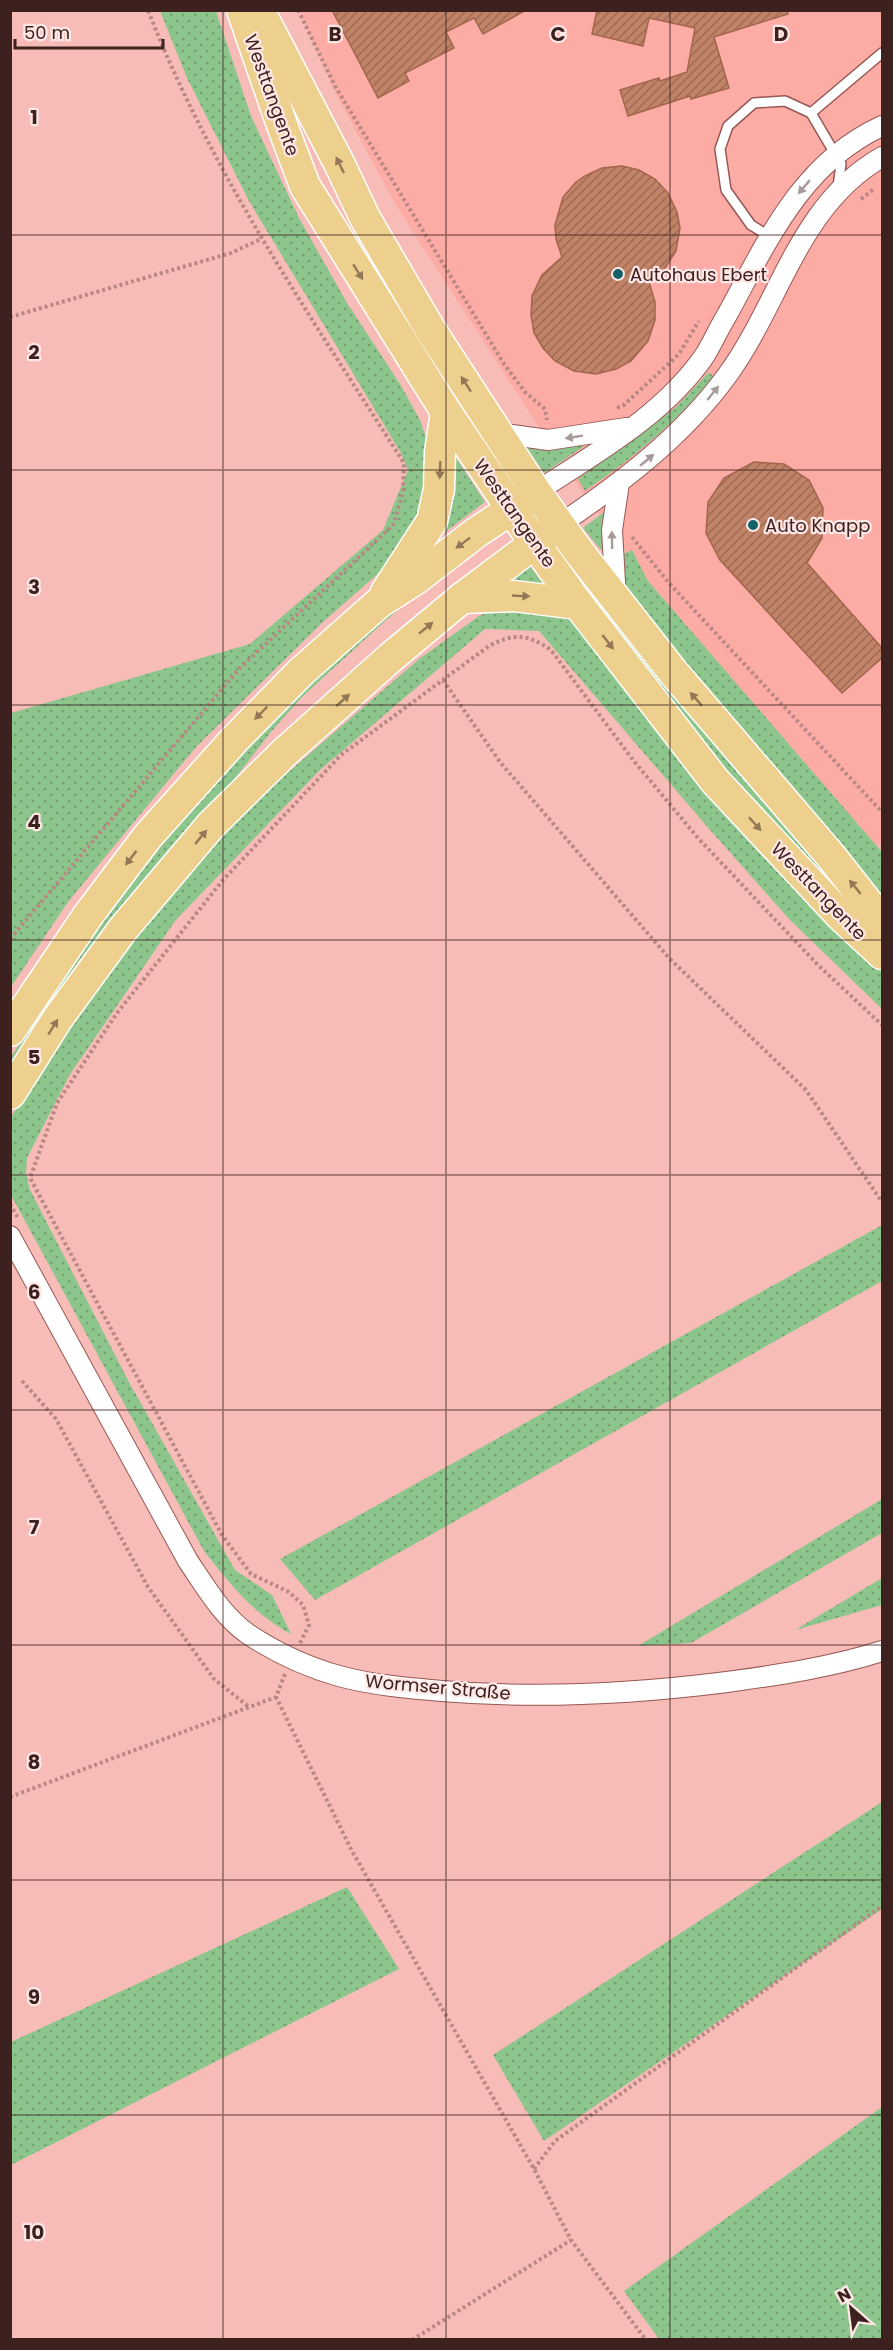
<svg xmlns="http://www.w3.org/2000/svg" width="893" height="2350" font-family="Poppins,sans-serif">
<defs>
<pattern id="green-dots" width="8" height="8" patternUnits="userSpaceOnUse" patternTransform="scale(1.5)"><rect width="8" height="8" fill="#8dc68d"/><path d="M2 2h.1M6 6h.1" fill="none" stroke="#74a073" stroke-width="1.8" stroke-linecap="round"/></pattern>
<pattern id="building-hatch" width="6" height="6" patternUnits="userSpaceOnUse" patternTransform="scale(1.5)"><rect width="6" height="6" fill="#c18368"/><path d="M-1 1l2-2M0 6l6-6M5 7l2-2" fill="none" stroke="#9e6b55"/></pattern>
</defs>
<rect width="100%" height="100%" fill="#f7bcb7"/>
<!-- built -->
<path fill="#fcaba5" d="M299,11H882V843L876,846L648,581L564,466L397,207L338,98Z"/>
<!-- green -->
<g fill="url(#green-dots)">
<path d="M160,11H216L251,116L299,218L347,303L400,384L420,420L432,456L431,494L405,550L323,622L196,747L68,902L11,987V713L250,644L383,530L408,470L401,453L249,201L187,78Z"/>
<path d="M709,372L714,377C675,423 635,457 585,491L578,479L675,408Z"/>
<path d="M525,445L557,448L582,445L583,447L544,473Z"/>
<path d="M449,447L485,502L436,539Z"/>
<path d="M604,512L602,522L604,549L601,550L583,528Z"/>
<path d="M482,542L386,620L301,698L271,732L222,795L117,918L35,1024L11,1065V1057C85,939 169,829 265,728C301,690 339,651 379,617C411,590 448,567 482,542Z"/>
<path d="M632,550L648,581L882,852V1009L790,920L704,823L539,631L485,629L320,770L175,921L69,1076L27,1158L26,1173L30,1190L130,1384L235,1570L272,1595L291,1634C249,1610 233,1587 204,1551L11,1195L10,1119L76,1005L211,839L419,659L479,616L544,588L502,585L530,566L545,586L570,577L558,551L576,574Z"/>
<path d="M882,1225V1281L315,1600L280,1559Z"/>
<path d="M882,1499V1533L691,1643L638,1646Z"/>
<path d="M882,1578V1605L795,1630Z"/>
<path d="M882,1802V1909L544,2141L493,2055Z"/>
<path d="M347,1887L399,1969L11,2165V2042Z"/>
<path d="M882,2107V2339H659L624,2291Z"/>
</g>
<!-- building -->
<g fill="url(#building-hatch)" stroke="#a1664c" stroke-width="1.5">
<path d="M332,10H526L483,34L474,18L446,32L454,48L405,73L409,81L378,98Z"/>
<path d="M597,10H787L788,14L714,37L729,88L691,99L690,96L628,116L620,90L659,78L660,81L687,72L695,28L649,18L643,46L592,34Z"/>
<path d="M622,166L639,170L655,179L668,193L677,212L680,228L676,251L665,268L649,282L655,302V320L648,341L631,361L616,369L596,374L574,371L555,361L543,348L534,333L531,315L532,296L542,275L562,257L556,239L555,225L563,197L576,182L585,176L602,168Z"/>
<path d="M754,462L784,464L809,480L823,508L822,538L807,563L882,648V658L842,693L720,560L706,533L708,502L724,478Z"/>
</g>
<g fill="none" stroke-linecap="round" stroke-linejoin="round">
<defs>
<g id="lane">
<path d="M811,113L882,53"/>
<path d="M769,236L751,225L726,190L720,149L728,126L754,103L785,101L811,113L841,164L838,187"/>
</g>
<g id="street">
<path d="M498,433L548,440L626,428"/>
<path d="M536,492C596,453 664,415 705,355C713,342 719,328 727,315C767,242 801,163 882,126"/>
<path d="M559,525C621,483 681,438 726,377C780,304 798,205 882,157"/>
<path d="M616,599L612,530L619,483"/>
<path d="M10,1236L188,1561C205,1586 222,1616 248,1634C275,1652 307,1667 339,1676C372,1685 407,1688 442,1691C537,1699 632,1694 727,1682C779,1675 832,1667 882,1651"/>
</g>
<g id="primary">
<path d="M242,10L282,125L305,186L446,412L535,544L578,604L715,781L841,916L882,954"/>
<path d="M259,10L340,165L365,218L430,329L536,492L579,552L673,672L830,855L882,921"/>
<path d="M386,592L432,521L439,489L440,452L446,412"/>
<path d="M462,598L514,596L578,604"/>
<path d="M10,1031L89,914L148,836L235,739L302,671L380,602L416,579L477,532L527,499"/>
<path d="M10,1094L58,1018L123,929L211,825L284,753L390,658L462,598L551,531"/>
</g>
</defs>
<!-- lane casing -->
<use href="#lane" stroke="#975753" stroke-width="12"/>
<!-- street casing -->
<use href="#street" stroke="#975753" stroke-width="22"/>
<!-- primary casing -->
<use href="#primary" stroke="#fff" stroke-width="33"/>
<!-- path -->
<g stroke="#b98884" stroke-width="4" stroke-dasharray="3 3" stroke-linecap="butt">
<path d="M298,10L335,86L504,364L525,392L545,409L547,420"/>
<path d="M861,199L874,189"/>
<path d="M10,317L231,253L261,239"/>
<path d="M617,408L624,405L679,354L699,321"/>
<path d="M632,537L668,582L882,812"/>
<path d="M443,680L500,762L669,958L806,1090L882,1202"/>
<path d="M10,939L239,669L393,525L403,493L404,463C311,317 211,173 148,10"/>
<path d="M10,1204L18,1218"/>
<path d="M22,1381L56,1419L148,1587L214,1679L249,1707"/>
<path d="M300,1643L309,1625L303,1605L289,1592L251,1574L222,1535L30,1178L57,1103L117,1013L223,880L341,755L489,646C513,633 528,634 551,650L633,760L698,838L817,964L882,1025"/>
<path d="M285,1674L276,1697L352,1851L534,2169L571,2240L646,2340"/>
<path d="M10,1797L276,1697"/>
<path d="M534,2169L555,2141L882,1906"/>
<path d="M412,2340L571,2240"/>
</g>
<!-- lane -->
<use href="#lane" stroke="#fff" stroke-width="9"/>
<!-- street -->
<use href="#street" stroke="#fff" stroke-width="20"/>
<!-- primary -->
<use href="#primary" stroke="#edd08e" stroke-width="30"/>
</g>
<!-- one-way arrows -->
<defs><path id="oneway-solid" d="M-6-.8H1V-3.2L6.5 0L1 3.2V.8H-6Z" transform="scale(1.5)"/></defs>
<g fill="#947856">
<use href="#oneway-solid" transform="translate(340 165) rotate(-116)"/>
<use href="#oneway-solid" transform="translate(358 272) rotate(58)"/>
<use href="#oneway-solid" transform="translate(466 384) rotate(-123)"/>
<use href="#oneway-solid" transform="translate(440 470) rotate(92)"/>
<use href="#oneway-solid" transform="translate(463 543) rotate(143)"/>
<use href="#oneway-solid" transform="translate(521 596) rotate(3)"/>
<use href="#oneway-solid" transform="translate(426 628) rotate(-39)"/>
<use href="#oneway-solid" transform="translate(608 642) rotate(52)"/>
<use href="#oneway-solid" transform="translate(696 699) rotate(-131)"/>
<use href="#oneway-solid" transform="translate(343 700) rotate(-42)"/>
<use href="#oneway-solid" transform="translate(261 713) rotate(135)"/>
<use href="#oneway-solid" transform="translate(755 824) rotate(48)"/>
<use href="#oneway-solid" transform="translate(201 837) rotate(-50)"/>
<use href="#oneway-solid" transform="translate(131 858) rotate(127)"/>
<use href="#oneway-solid" transform="translate(855 887) rotate(-129)"/>
<use href="#oneway-solid" transform="translate(53 1027) rotate(-58)"/>
</g>
<g fill="#a79b9a">
<use href="#oneway-solid" transform="translate(804 187) rotate(130)"/>
<use href="#oneway-solid" transform="translate(713 393) rotate(-51)"/>
<use href="#oneway-solid" transform="translate(574 437) rotate(171)"/>
<use href="#oneway-solid" transform="translate(647 460) rotate(-40)"/>
<use href="#oneway-solid" transform="translate(612 540) rotate(-91)"/>
</g>
<!-- grid -->
<path fill="none" stroke="#3c211f" stroke-width="1.5" stroke-opacity="0.55" d="M223,10V2340M446,10V2340M670,10V2340M10,235H882M10,470H882M10,705H882M10,940H882M10,1175H882M10,1410H882M10,1645H882M10,1880H882M10,2115H882"/>
<!-- markers -->
<g fill="#13626a" stroke="#fee7e5" stroke-width="2">
<circle cx="618" cy="274" r="6"/>
<circle cx="753" cy="525" r="6"/>
</g>
<g text-anchor="middle" dominant-baseline="central" stroke-width="4.5" stroke-linejoin="round" paint-order="stroke">
<!-- street labels -->
<g font-size="18" fill="#3c211f" stroke="#fee7e5">
<text transform="translate(272 95) rotate(70)">Westtangente</text>
<text transform="translate(515 513) rotate(55)">Westtangente</text>
<text transform="translate(819 891) rotate(46)">Westtangente</text>
<text transform="translate(438 1687) rotate(5)">Wormser Straße</text>
</g>
<!-- poi labels -->
<g font-size="18" fill="#3c211f" stroke="#fee7e5" text-anchor="start">
<text x="630" y="274">Autohaus Ebert</text>
<text x="765" y="525">Auto Knapp</text>
</g>
</g>
<g font-size="20" text-anchor="middle" font-weight="bold" fill="#3c211f" stroke="#fee7e5" stroke-width="4.5" stroke-linejoin="round" paint-order="stroke">
<text x="335" y="41">B</text>
<text x="558" y="41">C</text>
<text x="781" y="41">D</text>
<text x="34" y="124">1</text>
<text x="34" y="359">2</text>
<text x="34" y="594">3</text>
<text x="34" y="829">4</text>
<text x="34" y="1064">5</text>
<text x="34" y="1299">6</text>
<text x="34" y="1534">7</text>
<text x="34" y="1769">8</text>
<text x="34" y="2004">9</text>
<text x="34" y="2239">10</text>
</g>
<!-- border -->
<rect width="893" height="2350" fill="none" stroke="#3c211f" stroke-width="24"/>
<!-- north arrow -->
<g transform="translate(851 2308) rotate(332)" stroke="#fee7e5" stroke-width="4.5" paint-order="stroke">
<path d="M0-4.5L10 22L0 15L-10 22Z" fill="#3c211f"/>
<text y="-9" font-size="16" font-weight="bold" text-anchor="middle" fill="#3c211f">N</text>
</g>
<!-- scale -->
<path d="M15 39v9h148v-9" fill="none" stroke="#3c211f" stroke-width="3"/>
<text x="24" y="39" font-size="18" fill="#3c211f" stroke="#fee7e5" stroke-width="4.5" paint-order="stroke">50 m</text>
</svg>
